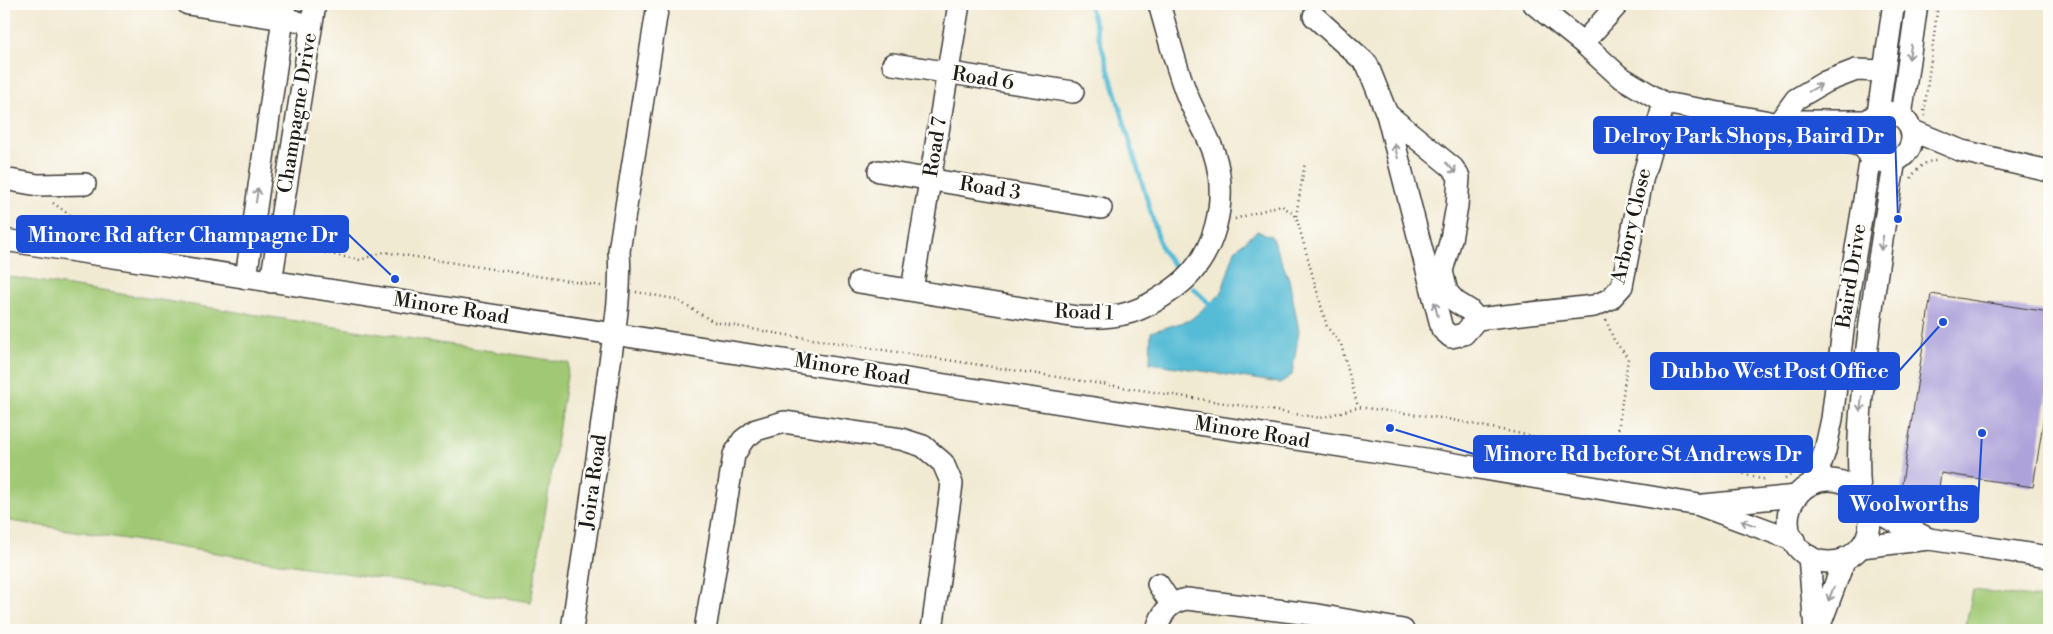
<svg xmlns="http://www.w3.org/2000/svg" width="2053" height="634" font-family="'Libre Bodoni',serif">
<rect width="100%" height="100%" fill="#fdfcf7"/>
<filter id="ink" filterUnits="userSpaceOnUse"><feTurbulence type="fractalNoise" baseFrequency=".02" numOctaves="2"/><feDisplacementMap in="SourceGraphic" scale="10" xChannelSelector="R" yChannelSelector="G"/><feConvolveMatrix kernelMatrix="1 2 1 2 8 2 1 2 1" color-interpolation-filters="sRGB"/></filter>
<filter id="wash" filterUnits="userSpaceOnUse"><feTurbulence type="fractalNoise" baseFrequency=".0096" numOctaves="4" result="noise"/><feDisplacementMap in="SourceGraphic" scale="20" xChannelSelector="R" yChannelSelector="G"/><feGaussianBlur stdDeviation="1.12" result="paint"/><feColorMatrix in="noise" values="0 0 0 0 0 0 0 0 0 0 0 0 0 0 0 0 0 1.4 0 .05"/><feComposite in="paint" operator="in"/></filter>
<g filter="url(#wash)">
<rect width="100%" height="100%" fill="#f1ead3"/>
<!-- green -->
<g fill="#a1c974" stroke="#5e7248">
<path d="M4,276L569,363L531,602L4,520Z"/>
<path d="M1973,590L2049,599V630H1965Z"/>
</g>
<!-- water -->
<path fill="#57bcd5" stroke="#3a6c78" d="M1257,231L1271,236L1289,279L1299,331L1292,375L1280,383L1150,363L1151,332L1190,320L1221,294L1235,250Z"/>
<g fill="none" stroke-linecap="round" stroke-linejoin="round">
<!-- stream -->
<g stroke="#57bcd5" stroke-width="4.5">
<path d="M1089,4L1162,250L1176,268"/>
<path d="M1193,288L1214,308"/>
</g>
</g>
<g id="blocks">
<!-- building -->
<path fill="#ada2da" d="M1931,294L2049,312V384L2033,487L1941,473L1938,495L1901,490Z"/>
</g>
</g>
<g filter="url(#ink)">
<use href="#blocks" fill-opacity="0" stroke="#3c3b37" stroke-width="1"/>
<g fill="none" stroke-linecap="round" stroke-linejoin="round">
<defs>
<g id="minor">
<path d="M188,4L296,21"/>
<path d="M1534,4L1583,43L1619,76L1664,103L1764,121L1863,146"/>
<path d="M1314,16L1367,64L1387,114L1442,329L1451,337L1464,334L1477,319L1594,306L1610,299L1622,286L1642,180L1664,103"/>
<path d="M1583,43L1618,4"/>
<path d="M893,64L1073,92"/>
<circle cx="1887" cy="137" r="25"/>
<path d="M1878,113L1893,9L1897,4"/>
<path d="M1387,114L1453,168L1459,177L1457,206L1451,239L1442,271L1447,292L1456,302L1469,310L1477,319"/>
<path d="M1901,116L1917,4"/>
<path d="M1780,121L1796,99L1825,82L1856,70L1884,71"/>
<path d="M1802,121H1867"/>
<path d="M1911,130L1962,151L2049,171"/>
<path d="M879,171L1101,208"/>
<path d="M4,179L38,185L85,184"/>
<path d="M4,240L1425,459L1699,505L1794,540"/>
<path d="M246,278L285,4"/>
<path d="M271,282L315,4"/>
<path d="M859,282L1077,317C1121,319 1141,313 1176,287C1216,257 1229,199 1214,153C1207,133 1195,115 1187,95C1175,65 1168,34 1159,4"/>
<path d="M912,290L959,4"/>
<circle cx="1829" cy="521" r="41"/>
<path d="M1814,483L1825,451L1832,419L1844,322L1871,157"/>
<path d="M1860,493C1856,447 1861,403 1866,357C1873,291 1884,225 1895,160"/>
<path d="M1704,505L1797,496"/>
<path d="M1868,508L1929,539"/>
<path d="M1861,547L1929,539L2049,557"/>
<path d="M1809,556L1815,630"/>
<path d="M1158,584L1171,604"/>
<path d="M572,630C584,548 597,465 607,383C613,339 622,295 619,251L658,4"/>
<path d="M705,630L734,455L743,440L756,430L784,422L901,439L923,446L943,463L952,484L932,630"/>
<path d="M1157,630C1161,613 1169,602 1187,599L1318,615L1403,630"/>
<path d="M1818,630L1845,558"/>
</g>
</defs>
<!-- minor casing -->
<use href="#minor" stroke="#3c3b37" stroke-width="24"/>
<!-- path -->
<g stroke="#3c3b37" stroke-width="2.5" stroke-dasharray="1 4" stroke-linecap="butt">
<path d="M1925,116L1924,113L1938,4"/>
<path d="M1911,178C1916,170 1925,160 1936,161"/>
<path d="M53,203L83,224L209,242L235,239"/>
<path d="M1296,216L1305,162"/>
<path d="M1235,219L1281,205L1296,216L1327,327L1341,344L1358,407"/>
<path d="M295,247L360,260L384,252L601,286"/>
<path d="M636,292L675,299L714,322L774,333L1321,418L1358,407L1448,419L1615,453L1704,462L1761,479H1767"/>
<path d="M1606,320L1614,340L1628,358L1615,453"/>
<path d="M1785,478L1793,474L1801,461"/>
</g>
<!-- minor -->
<use href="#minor" stroke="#fff" stroke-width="21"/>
</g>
<!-- one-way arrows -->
<defs><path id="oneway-shaft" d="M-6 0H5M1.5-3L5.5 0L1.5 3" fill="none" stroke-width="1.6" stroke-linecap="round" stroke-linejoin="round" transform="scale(1.25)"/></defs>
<g stroke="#999">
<use href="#oneway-shaft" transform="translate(1910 52) rotate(98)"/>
<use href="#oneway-shaft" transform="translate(1815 88) rotate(-30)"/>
<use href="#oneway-shaft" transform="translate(1396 151) rotate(-104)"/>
<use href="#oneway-shaft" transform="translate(1451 168) rotate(46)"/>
<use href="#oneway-shaft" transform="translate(257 195) rotate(-82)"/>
<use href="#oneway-shaft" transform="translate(1882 243) rotate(99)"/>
<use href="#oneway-shaft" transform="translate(1436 309) rotate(-104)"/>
<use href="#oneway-shaft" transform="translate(1861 404) rotate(96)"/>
<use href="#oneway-shaft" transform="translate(1748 523) rotate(-160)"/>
<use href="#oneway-shaft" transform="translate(1831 594) rotate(111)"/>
</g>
</g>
<g text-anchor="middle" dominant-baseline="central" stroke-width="5" stroke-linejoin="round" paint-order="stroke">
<!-- street labels -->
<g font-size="20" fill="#1c1c1c" stroke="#fdfcf7">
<text transform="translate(983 79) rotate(9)">Road 6</text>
<text transform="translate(298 113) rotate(-81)">Champagne Drive</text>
<text transform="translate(936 147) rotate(-81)">Road 7</text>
<text transform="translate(990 189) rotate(9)">Road 3</text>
<text transform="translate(1632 226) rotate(-77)">Arbory Close</text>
<text transform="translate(1852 276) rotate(-81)">Baird Drive</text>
<text transform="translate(451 309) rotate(9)">Minore Road</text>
<text transform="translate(1084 313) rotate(2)">Road 1</text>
<text transform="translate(852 370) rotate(9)">Minore Road</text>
<text transform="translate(1252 433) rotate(9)">Minore Road</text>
<text transform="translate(594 482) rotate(-82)">Joira Road</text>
</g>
</g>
<!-- callouts -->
<path fill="none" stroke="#1d4ed8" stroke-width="2" d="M1898 219L1895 135M395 279L348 234M1943 322L1899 371M1390 428L1474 454M1982 433L1978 504"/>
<g fill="#1d4ed8" stroke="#fdfcf7" stroke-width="2">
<circle cx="1898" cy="219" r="5"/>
<circle cx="395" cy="279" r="5"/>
<circle cx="1943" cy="322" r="5"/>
<circle cx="1390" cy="428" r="5"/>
<circle cx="1982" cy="433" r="5"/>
</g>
<g fill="#1d4ed8" stroke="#1d4ed8" stroke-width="2">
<rect x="1594" y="117" width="301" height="36" rx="5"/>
<rect x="17" y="216" width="331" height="36" rx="5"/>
<rect x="1651" y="353" width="248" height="36" rx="5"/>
<rect x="1474" y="436" width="338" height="36" rx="5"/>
<rect x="1839" y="486" width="139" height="36" rx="5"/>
</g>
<g font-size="21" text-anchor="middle" font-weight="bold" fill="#fff">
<text x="1744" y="143">Delroy Park Shops, Baird Dr</text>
<text x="183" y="242">Minore Rd after Champagne Dr</text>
<text x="1775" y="378">Dubbo West Post Office</text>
<text x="1643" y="461">Minore Rd before St Andrews Dr</text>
<text x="1909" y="511">Woolworths</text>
</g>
<!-- margin -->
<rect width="2053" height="634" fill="none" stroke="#fdfcf7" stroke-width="20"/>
</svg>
